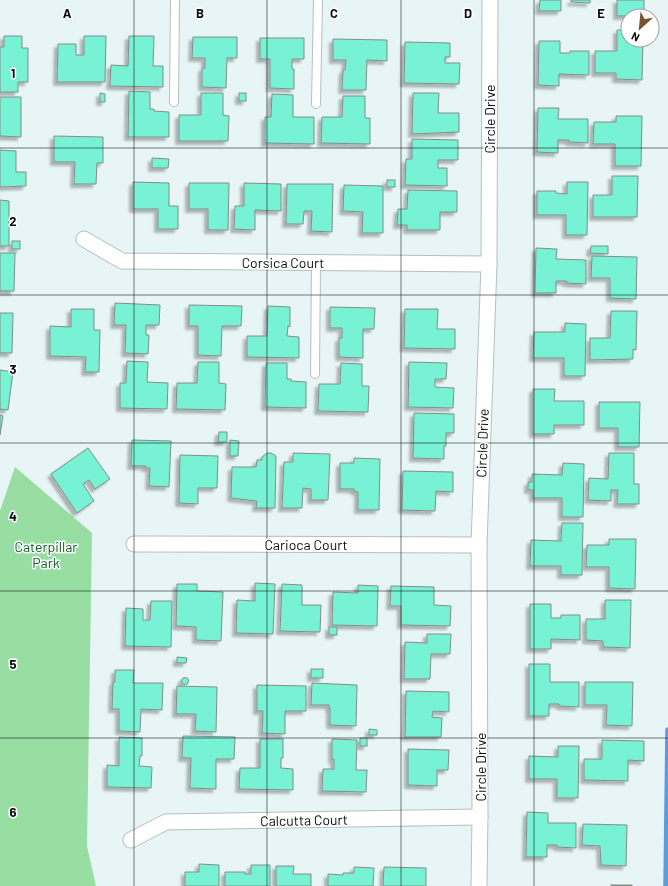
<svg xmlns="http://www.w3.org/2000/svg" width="668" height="886" font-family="Barlow,sans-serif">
<defs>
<filter id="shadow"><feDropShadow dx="-3.5" dy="3.5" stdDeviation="1" flood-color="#0004"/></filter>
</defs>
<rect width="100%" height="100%" fill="#e8f5f6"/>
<!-- green -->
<path fill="#98dea2" d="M15,467L92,533L87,846L96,886H0V511Z"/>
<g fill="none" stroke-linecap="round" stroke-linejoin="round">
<!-- stream -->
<path stroke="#6198de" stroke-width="5.5" d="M666,886L668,730"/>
</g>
<!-- building -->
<g fill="#78f2d4" stroke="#828d8a" filter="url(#shadow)">
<path d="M540,0H561V11H539Z"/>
<path d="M571,0H590V3L571,2Z"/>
<rect x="617" y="0" width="27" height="16"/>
<path d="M617,30H628V40H643L642,80L616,79V73H595V51H617Z"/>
<path d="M4,36H22V48H28V82H18V92H0V47H4Z"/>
<path d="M84,36H106L105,82H57L58,44H76V55H84Z"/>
<path d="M129,36H154L153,66H163V87L110,86L111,65L128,66Z"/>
<path d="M193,37H237V58H227L226,88L202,87V68H205V58H192Z"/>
<path d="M260,38H304V59H292V69H294V89L270,88V59H260Z"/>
<path d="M333,39L387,40V61L367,60L366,90H342L343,70H345L346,60H333Z"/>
<path d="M539,41H560V53H570V51H589V75L559,74V86L538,85Z"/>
<path d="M405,42L450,43V57H445V63H460L459,84L404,83Z"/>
<path d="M129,91L150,92V109H154V111L169,112V137H128Z"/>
<path d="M100,93L105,94V102H100Z"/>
<path d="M201,93H223V115L229,116L228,141H179V115H201Z"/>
<rect x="239" y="93" width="7" height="8"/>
<path d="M413,93H439L438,113H459V132L412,134Z"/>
<path d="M272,94L293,95V117H314V144L265,143V117H271Z"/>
<path d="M343,96H365V118H370V144L321,143L322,117H342Z"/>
<path d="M0,97H21V137L0,136Z"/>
<path d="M538,108H559L558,119H588V143L569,142V140H558V153L537,152Z"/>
<path d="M616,116H642L641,166H615V144H593L594,122H616Z"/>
<path d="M54,136L103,137V163H97L96,184H74L75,162H54Z"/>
<path d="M412,139L458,140V160H438V168H447V186L405,185L406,159H412Z"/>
<path d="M0,150L16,151V172H26V186L0,187Z"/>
<path d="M152,158L169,159L168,168H152Z"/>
<path d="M612,176H638L637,217H593V195H612Z"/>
<rect x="387" y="180" width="8" height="7"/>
<path d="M133,182L169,183V206H178V229H158V209H133Z"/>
<path d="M567,182H588L587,235H566V215H537V191H556V193L567,194Z"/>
<path d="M189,183H229L228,230H208V209H189Z"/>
<path d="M244,183L281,184V211L255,210V230L234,229L235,206H244Z"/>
<path d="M287,184H333L332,232L311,231L312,211H304L303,224H286Z"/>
<path d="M344,185L383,186V233H362L363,212L343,211Z"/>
<path d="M408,190L457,191V212H440V230H407V225H397L398,209H407Z"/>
<path d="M0,200L9,201V246H0Z"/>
<rect x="12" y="241" width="8" height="8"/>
<path d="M591,246H608V254L590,253Z"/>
<path d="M536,248L557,249L556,259L586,260V284L566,283L567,281H556V293H535Z"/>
<path d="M0,253H15L14,291H0Z"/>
<path d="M592,256L637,257L636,299L610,298V278H591Z"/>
<path d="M115,303L160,305L159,325H146V335H149L148,354L125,353L126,325H114Z"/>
<path d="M189,305L242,306L241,326H222L221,356L198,355V326H189Z"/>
<path d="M268,306L290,307V327L288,326L287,336L299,337V358L247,357V336H267Z"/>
<path d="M330,307L375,308L374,329H363V358L339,357V338H342V328H330Z"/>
<path d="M71,309H94V330H100L99,372H85L86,357L50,356V326L71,327Z"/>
<path d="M405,309H438L437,329H455V349L404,348Z"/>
<path d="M611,311H637L636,350L633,349V359L590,360V338H610Z"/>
<path d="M0,313H13L12,353H0Z"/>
<path d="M565,323L586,324L585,376H564V358H533L534,332H565Z"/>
<path d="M127,361L148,362L147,382L168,383L167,409L120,408V383H126Z"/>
<path d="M198,362H219V383L226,384L225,410L176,409L177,383H197Z"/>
<path d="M409,362L447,363L446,379H435V387L454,388L453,408L408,407Z"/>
<path d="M266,363H287V379H291V381L306,382V408L265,407Z"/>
<path d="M341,363L362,364V386H369L368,412L318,411L319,384H340Z"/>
<path d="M0,370L13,372L8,410L0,409Z"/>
<path d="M533,389H555L554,401H584V425H554V434H533Z"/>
<path d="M599,402H640L639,447H618V428H599Z"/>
<path d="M414,413L454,414V433H446V446H444V459L413,458Z"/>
<path d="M0,415L3,416L0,435Z"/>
<path d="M219,432H227V442H218Z"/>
<path d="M132,440L171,441L169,487L149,486L150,468H145L146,466H131Z"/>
<path d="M230,440L239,441L238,456H230Z"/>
<path d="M88,448L110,479L95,489L89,480L83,484L94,501L77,513L51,474Z"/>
<path d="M267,453H271L276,456L275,508H256L257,501L231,498L232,467H256L257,460H262V457Z"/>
<path d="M293,453L330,454L328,500H311V489L303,488L302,508H282L284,462H293Z"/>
<path d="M609,453H634V484H639V504H617L618,490H611V501L588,500L589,478L608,479Z"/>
<path d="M180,455L218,456L217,488H198V504L179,503Z"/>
<path d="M354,458L380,459L379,510H358V492L354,491V489H340V463H354Z"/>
<path d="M563,463L584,464L583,517H562V498H533V490H528V482H532V474L562,475Z"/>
<path d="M403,471L453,472V492L436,491L435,511L402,510Z"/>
<path d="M562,523H583L582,575H561V566H530L531,540L561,541Z"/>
<path d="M609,539H636L635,589L609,588V567H586L587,545H609Z"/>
<path d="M255,583L275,584L273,634L236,633L237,600L255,601Z"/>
<path d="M177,584H197V591L223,592L221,641L196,640V627L176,626Z"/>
<path d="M282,584L302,585V605H321L320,632L280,631Z"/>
<path d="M358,585L378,586L377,626L332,625L333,592L358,593Z"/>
<path d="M391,586L434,587V605L451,606L450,626L401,625V606H390Z"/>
<path d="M605,600H631L630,648L603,647V641L586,640V619H605Z"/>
<path d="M151,601H172L171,647L125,646L126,608L143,609V620H150Z"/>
<path d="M530,604H551V618H561V615H580V640L551,639V649H530Z"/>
<rect x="329" y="627" width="8" height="8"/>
<path d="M427,634H451L450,654H431L430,679H404L405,642L427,643Z"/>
<path d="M177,657L187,658L186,663H177Z"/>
<path d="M529,664H550V682H579V707L560,706L559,704H549V716H529Z"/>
<rect x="311" y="669" width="12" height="9"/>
<path d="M115,670H134L133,683H163L162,710L141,709L140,732L119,731V709H112L113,682H115Z"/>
<circle cx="185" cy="681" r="3.5"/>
<path d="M585,682H633L632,726L606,725L607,705H585Z"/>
<path d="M312,683L357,685L356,726L330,725V708H329V705H311Z"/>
<path d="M257,685L306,686V711H285V734L262,733L263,711H257Z"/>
<path d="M177,686L217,687L216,732L195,731L196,714H176Z"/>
<path d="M406,691L449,692V712L433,711L432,717L442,718L441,737H405Z"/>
<path d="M369,729L377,730V735H369Z"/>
<path d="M183,736L235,737L234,759H216V789L190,788L191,758H182Z"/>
<path d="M119,737L142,738V756H140L139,766L152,767L151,788L107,787V765L119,766Z"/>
<rect x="360" y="738" width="7" height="8"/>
<path d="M260,739H283V758H281V768L293,769V790L239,789L240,768H260Z"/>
<path d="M332,739L357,740L356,770H367L366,792L322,791L323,769H334V759L332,760Z"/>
<path d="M602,740L644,741V761L628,760V781L584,780V759H602Z"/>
<path d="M558,746H579L578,798H557V779H529V756L558,757Z"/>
<path d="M408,749L449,750L448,770H437V786L408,785Z"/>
<path d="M527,812L548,813V823H576V848L557,847V845H547V857H526Z"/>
<path d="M583,824L627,825L626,866L601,865L600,846L582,845Z"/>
<path d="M199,864L219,865V886H185V872H199Z"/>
<path d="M251,865H270V886H225V872H245V874H251Z"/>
<path d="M276,866H294L293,874H311V886H276Z"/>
<path d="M354,867L374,868L373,886H328V874L343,875V873H354Z"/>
<path d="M384,867L426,868V886H383Z"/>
<rect x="611" y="885" width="21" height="1"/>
</g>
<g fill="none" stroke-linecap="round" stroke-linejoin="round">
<defs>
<g id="lane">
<path d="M174,102L175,0"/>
<path d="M316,104L318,0"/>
<path d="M315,374L316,263"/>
</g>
<g id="street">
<path d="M84,239L122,261L489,264"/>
<path d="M134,544L479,545"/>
<path d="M131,840L166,822L480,817"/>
<path d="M479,886L480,817L479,545L489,264L490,0"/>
</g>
</defs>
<!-- lane casing -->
<use href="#lane" stroke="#b3bfc0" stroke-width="10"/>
<!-- street casing -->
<use href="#street" stroke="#b3bfc0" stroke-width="17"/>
<!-- lane -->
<use href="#lane" stroke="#fff" stroke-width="8"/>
<!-- street -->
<use href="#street" stroke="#fff" stroke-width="15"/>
</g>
<!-- grid -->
<path fill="none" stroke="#090e0e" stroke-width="1" stroke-opacity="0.55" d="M134,0V886M267,0V886M401,0V886M534,0V886M0,148H668M0,295H668M0,443H668M0,591H668M0,738H668"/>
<g text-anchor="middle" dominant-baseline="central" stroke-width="3" stroke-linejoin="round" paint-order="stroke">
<!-- street labels -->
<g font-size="14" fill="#090e0e" stroke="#fff">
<text transform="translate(489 119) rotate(-90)">Circle Drive</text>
<text x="283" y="262">Corsica Court</text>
<text transform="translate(482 443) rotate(-88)">Circle Drive</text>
<text x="306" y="544">Carioca Court</text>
<text transform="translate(480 767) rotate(-90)">Circle Drive</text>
<text transform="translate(304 820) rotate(-1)">Calcutta Court</text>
</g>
<!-- park labels -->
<g font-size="14" fill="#086025" stroke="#fff">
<text x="46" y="546">Caterpillar<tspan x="46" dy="16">Park</tspan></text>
</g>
</g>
<g font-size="13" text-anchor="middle" font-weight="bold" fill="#090e0e" stroke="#fff" stroke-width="3" stroke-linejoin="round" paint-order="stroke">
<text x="67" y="18">A</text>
<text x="200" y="18">B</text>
<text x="334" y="18">C</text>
<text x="468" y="18">D</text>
<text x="601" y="18">E</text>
<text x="13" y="78">1</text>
<text x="13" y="226">2</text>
<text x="13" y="374">3</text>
<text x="13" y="521">4</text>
<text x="13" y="669">5</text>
<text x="13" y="817">6</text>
</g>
<!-- north arrow -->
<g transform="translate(640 28) rotate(207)"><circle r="19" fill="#ffffff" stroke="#9d9f9f"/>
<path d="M0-3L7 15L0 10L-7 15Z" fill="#78552e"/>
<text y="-6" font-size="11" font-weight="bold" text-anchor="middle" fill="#090e0e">N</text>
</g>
</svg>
